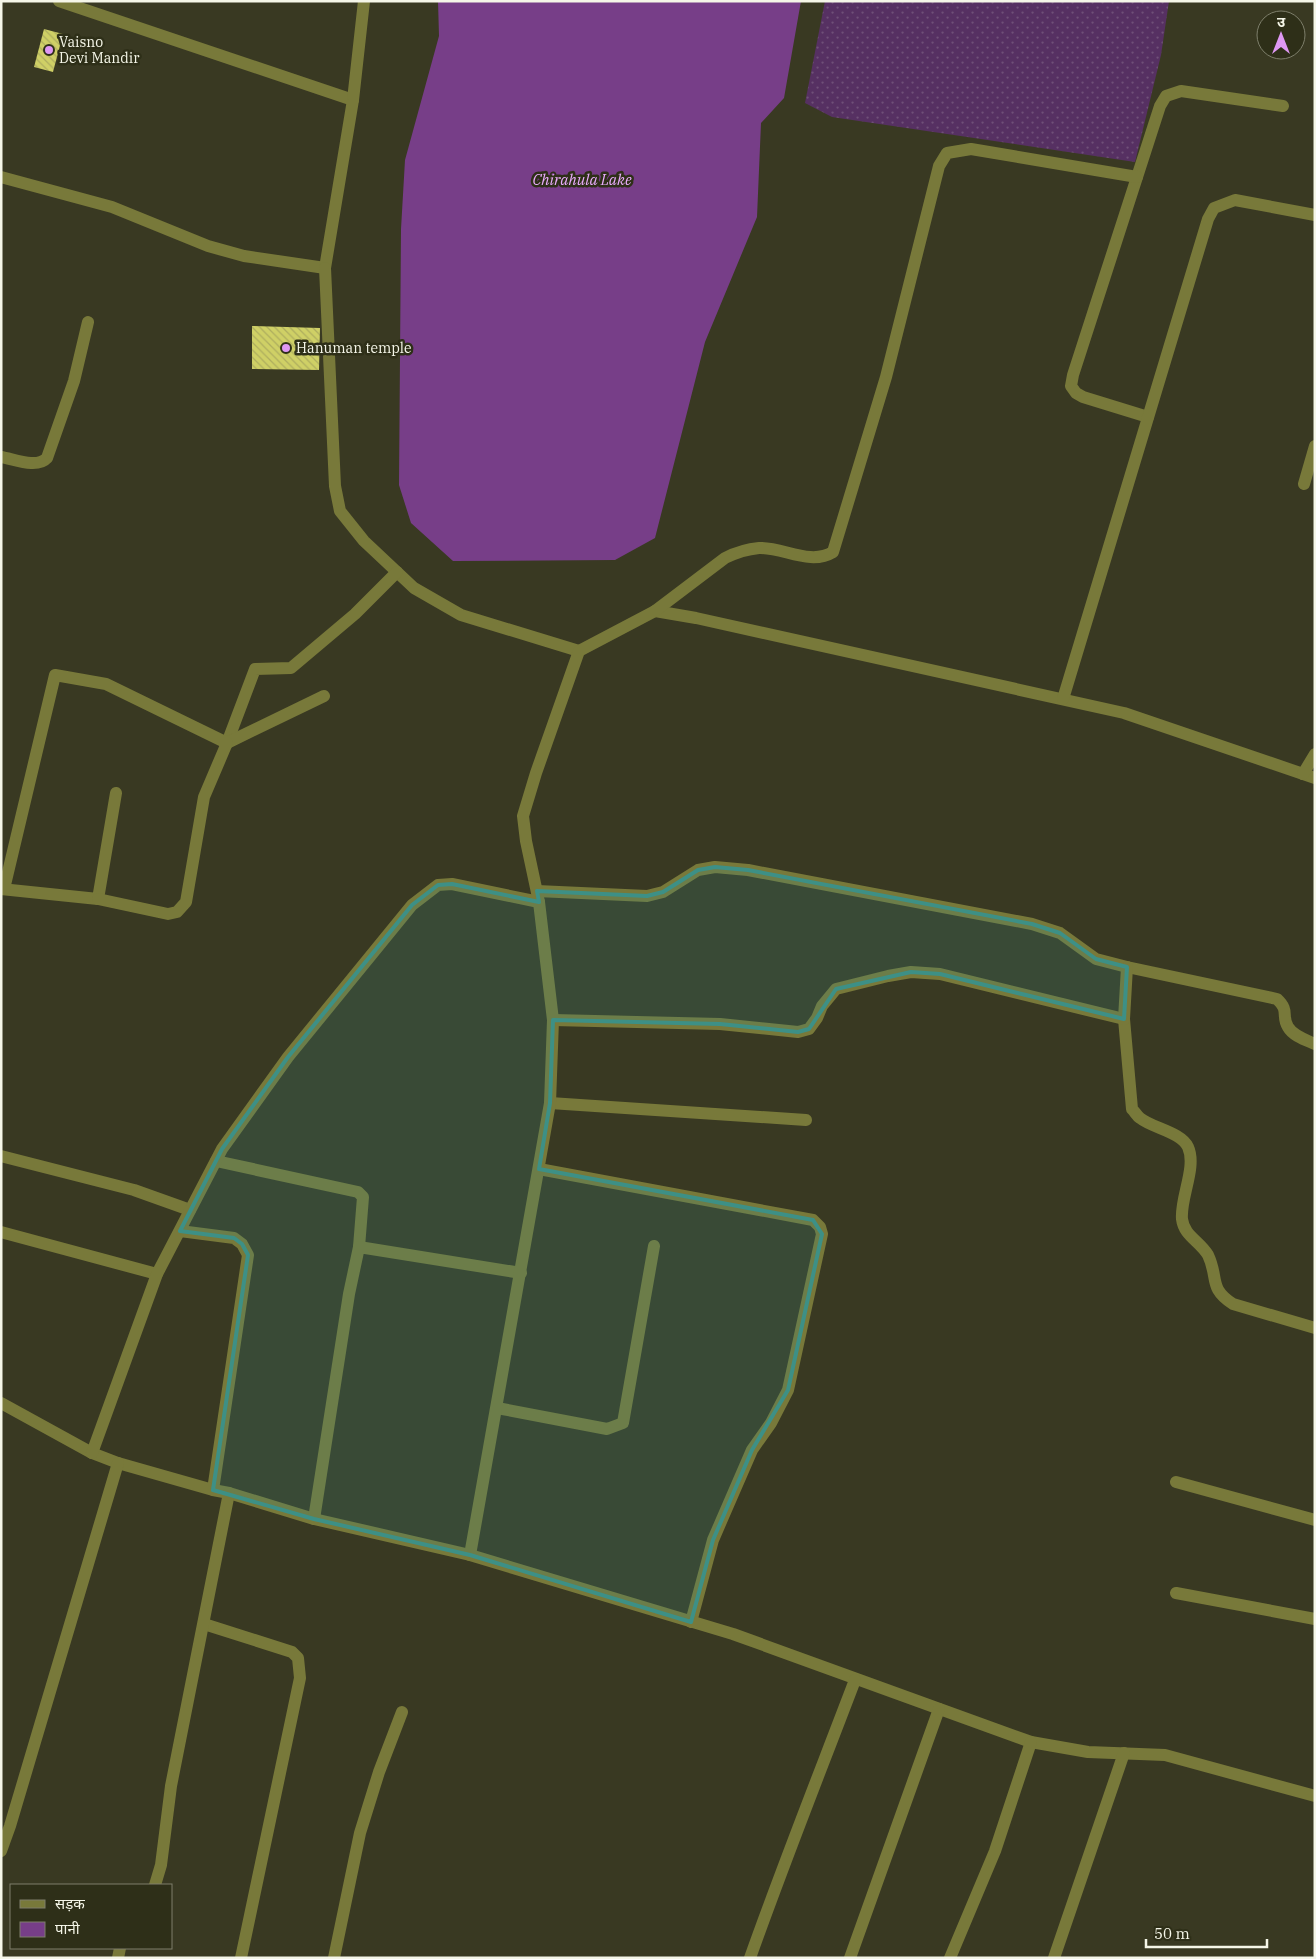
<svg xmlns="http://www.w3.org/2000/svg" width="1316" height="1959" font-family="'IBM Plex Serif','Noto Sans Devanagari',serif">
<defs>
<pattern id="grass-dots" width="8" height="8" patternUnits="userSpaceOnUse" patternTransform="scale(1.25)"><rect width="8" height="8" fill="#563062"/><path d="M2 2h.1M6 6h.1" fill="none" stroke="#6f4f78" stroke-width="1.8" stroke-linecap="round"/></pattern>
<pattern id="building-back-hatch" width="6" height="6" patternUnits="userSpaceOnUse" patternTransform="scale(1.25)"><rect width="6" height="6" fill="#cfd066"/><path d="M-1 5l2 2M0 0l6 6M5-1l2 2" fill="none" stroke="#aeae5e"/></pattern>
</defs>
<rect width="100%" height="100%" fill="#393922"/>
<!-- grass -->
<path fill="url(#grass-dots)" d="M825,1H1169L1161,55L1135,162L832,117L805,103Z"/>
<!-- water -->
<path fill="#773e88" d="M438,1H801L784,98L761,123L757,217L705,342L655,538L615,560L453,561L411,523L399,485L401,229L405,160L439,36Z"/>
<!-- building -->
<g fill="url(#building-back-hatch)">
<path d="M44,29L63,34L53,72L34,67Z"/>
<path d="M252,326L320,328L319,370L252,369Z"/>
</g>
<g fill="none" stroke-linecap="round" stroke-linejoin="round">
<!-- minor -->
<g stroke="#78793a" stroke-width="12">
<path d="M59,1L353,100"/>
<path d="M1,177L112,207L208,246L244,256L325,268L353,100L364,1"/>
<path d="M325,268L335,486L340,511L364,541L414,588L461,615L579,651"/>
<path d="M1148,417L1083,397L1076,393L1071,386L1073,375L1160,106L1166,96L1181,91L1283,106"/>
<path d="M1,457C14,459 37,469 47,458L74,381L88,322"/>
<path d="M1304,484L1315,446"/>
<path d="M655,611L696,618L1124,713L1315,778"/>
<path d="M1063,699L1208,219L1214,208L1235,200L1315,215"/>
<path d="M227,743L255,669L291,668L355,614L397,572"/>
<path d="M227,743L324,696"/>
<path d="M1303,774L1315,754"/>
<path d="M1,889L98,899L116,793"/>
<path d="M4,889L55,675L106,684L227,743L204,797L186,902L177,912L168,914L98,899"/>
<path d="M537,891L647,896L663,892L698,870L715,867L748,870L1032,924L1060,933L1096,959L1127,967L1277,999C1290,1011 1281,1016 1288,1027C1293,1036 1306,1040 1315,1044"/>
<path d="M1127,967L1124,1019L1132,1109C1135,1112 1137,1116 1140,1118C1152,1128 1181,1132 1188,1147C1197,1167 1180,1198 1182,1219C1184,1236 1200,1241 1208,1255C1219,1278 1208,1288 1233,1304L1315,1328"/>
<path d="M553,1020L720,1024L798,1032L809,1029L817,1018L822,1006L836,989L888,976L911,972L940,974L1124,1019"/>
<path d="M550,1103L806,1120"/>
<path d="M1,1156L134,1190L190,1210"/>
<path d="M216,1161L358,1192L363,1197L359,1247"/>
<path d="M539,1169L813,1220L820,1227L822,1234L788,1390L771,1423L752,1450L713,1540L691,1622"/>
<path d="M180,1231L234,1238L242,1244L248,1255L213,1490"/>
<path d="M1,1232L157,1274"/>
<path d="M1,1403L92,1453L118,1463L213,1490L229,1493L314,1519L470,1555L733,1634L1031,1742L1088,1752L1165,1755L1315,1796"/>
<path d="M497,1408L607,1429L623,1423L654,1246"/>
<path d="M92,1453L157,1274L222,1149L288,1057L412,905L438,885L452,884L539,902"/>
<path d="M1176,1482L1315,1520"/>
<path d="M314,1519L349,1294L359,1247L521,1273"/>
<path d="M470,1555L550,1103L553,1020L539,902L526,841L523,816L536,773L579,651L655,611L725,558C735,553 748,549 759,548C783,547 810,566 833,552L886,377L939,166L947,153L971,149L1137,177"/>
<path d="M1176,1593L1315,1619"/>
<path d="M204,1624L292,1652L298,1658L300,1678L241,1958"/>
<path d="M1,1851L10,1826L118,1463"/>
<path d="M155,1885L161,1865L171,1786L229,1493"/>
<path d="M118,1958L120,1948"/>
<path d="M334,1958L360,1833L379,1772L402,1712"/>
<path d="M750,1958C783,1865 820,1772 855,1680"/>
<path d="M850,1958L939,1709"/>
<path d="M950,1958L995,1851L1031,1742"/>
<path d="M1054,1958L1124,1753"/>
</g>
</g>
<!-- marked area -->
<path fill="#3d9086" fill-opacity="0.2" stroke="#3d9086" stroke-width="4" stroke-linejoin="round" d="M715,867L748,870L1032,924L1060,933L1096,959L1127,967L1124,1019L940,974L911,972L836,989L809,1029L798,1032L720,1024L553,1020L550,1103L539,1169L813,1220L822,1234L788,1390L752,1450L713,1540L691,1622L470,1555L314,1519L213,1490L248,1255L242,1244L234,1238L180,1231L222,1149L288,1057L412,905L438,885L452,884L539,902L537,891L647,896L663,892L698,870Z"/>
<!-- markers -->
<g fill="#de98f3" stroke="#2e2f18" stroke-width="2">
<circle cx="49" cy="50" r="5"/>
<circle cx="286" cy="348" r="5"/>
</g>
<g text-anchor="middle" dominant-baseline="central" stroke-width="5" stroke-linejoin="round" paint-order="stroke">
<!-- poi labels -->
<g font-size="14" fill="#f5f6e8" stroke="#2e2f18" text-anchor="start">
<text x="59" y="42">Vaisno<tspan x="59" dy="16">Devi Mandir</tspan></text>
<text x="296" y="348">Hanuman temple</text>
</g>
<!-- water labels -->
<g font-size="15" font-style="italic" fill="#eaacfd" stroke="#2e2f18">
<text x="582" y="179">Chirahula Lake</text>
</g>
</g>
<!-- border -->
<rect width="1316" height="1959" fill="none" stroke="#f5f6e8" stroke-width="5"/>
<!-- legend -->
<rect x="10" y="1884" width="162" height="65" fill="#2e2f18" stroke="#7e7f6b"/>
<rect x="20" y="1900" width="25" height="8" fill="#78793a" stroke="#7e7f6b"/>
<text x="55" y="1909" font-size="15" fill="#f5f6e8">सड़क</text>
<rect x="20" y="1922" width="25" height="15" fill="#773e88" stroke="#7e7f6b"/>
<text x="55" y="1934" font-size="15" fill="#f5f6e8">पानी</text>
<!-- north arrow -->
<g transform="translate(1281 35)"><circle r="24" fill="#2e2f18" stroke="#7e7f6b"/>
<path d="M0-4L9 19L0 12L-9 19Z" fill="#de98f3"/>
<text y="-8" font-size="14" font-weight="bold" text-anchor="middle" fill="#f5f6e8">उ</text>
</g>
<!-- scale -->
<path d="M1146 1939v8h121v-8" fill="none" stroke="#f5f6e8" stroke-width="2.5"/>
<text x="1154" y="1939" font-size="15" fill="#f5f6e8" stroke="#2e2f18" stroke-width="4" paint-order="stroke">50 m</text>
</svg>
